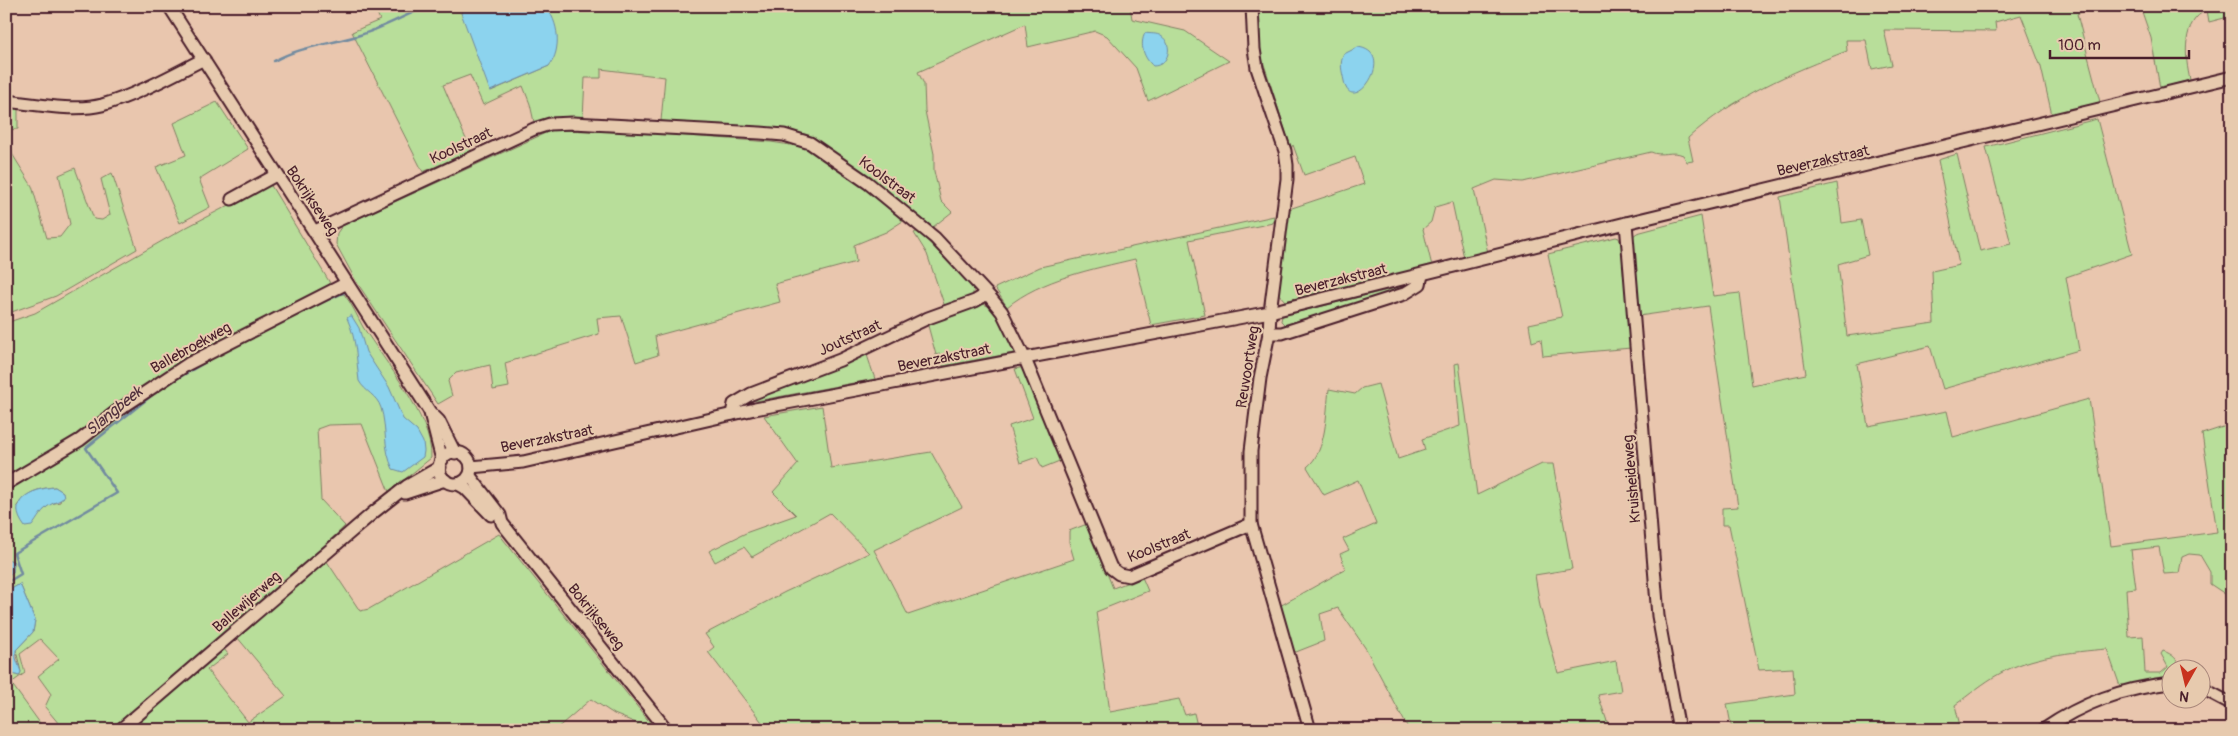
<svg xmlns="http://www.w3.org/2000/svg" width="2238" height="736" font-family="Pangolin,sans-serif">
<rect width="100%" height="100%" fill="#e9c6ae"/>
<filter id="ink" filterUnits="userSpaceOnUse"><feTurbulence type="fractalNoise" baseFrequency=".02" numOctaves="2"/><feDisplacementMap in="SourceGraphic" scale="10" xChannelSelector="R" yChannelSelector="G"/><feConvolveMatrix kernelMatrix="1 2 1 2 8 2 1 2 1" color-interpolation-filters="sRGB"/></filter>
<g filter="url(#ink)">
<!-- green -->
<g fill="#b8de9a" stroke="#817e62" fill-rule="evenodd">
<path d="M374,6H500L491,91L549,66L542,6H1130L1132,19L1185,31L1229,61L1148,101L1136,68L1107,36L1095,31L1028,47L1025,24L918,72L924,84L925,111L934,154V171L941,201L952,212L933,227L818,141L781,129L661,121L665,77L601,69V78H585L583,118H552L534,122L530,104L523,86L483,105L470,75L443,85L471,151L423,172L352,32L380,20Z"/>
<path d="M1259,6H2094L2077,14L2100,102L2052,115L2041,67L2021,15L1995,22L1996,31L1884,30L1892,65L1872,69L1866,40H1846L1847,51C1791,72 1732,98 1688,138L1693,161L1687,162L1683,155C1672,150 1661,157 1651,152L1523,182L1496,180L1474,189L1488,253L1464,258L1452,202L1435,207L1431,222L1423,229L1432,266L1285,301L1277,292L1289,209L1364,184L1355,157L1304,175L1293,145L1291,148L1260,52Z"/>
<path d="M2140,6H2232V16L2209,22L2207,10C2181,21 2185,58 2190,80L2160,88L2151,38Z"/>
<path d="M217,102L248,149L199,179L210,207L180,223L156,167L186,155L174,123Z"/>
<path d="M6,106L18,107V129L6,130Z"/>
<path d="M2097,119L2132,254L2066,277L2079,350L1943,389L1930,346L1857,364L1868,426L1947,411L1953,437L2089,399L2111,546L2217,532L2202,434L2232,424V602L2228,596L2210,584V572L2200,555L2189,554L2182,557L2179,573L2164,574L2159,547L2131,550L2136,588L2126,589L2129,637L2143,636L2145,673H2161L2168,667L2161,654L2163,651C2173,654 2178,660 2181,668H2170V680L2120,686L2107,649C2071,652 2031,656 1999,674C1984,682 1969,695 1955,705L1961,730H1732L1727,704L1795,694L1793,668L1759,670L1729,525H1722V508L1738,507L1708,306L1639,316L1633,236L1637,233L1701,216L1713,296L1740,293L1752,385L1806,374L1780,197L1837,183L1842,223L1861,220L1868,255L1838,264L1847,336L1934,323L1932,271L1959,265L1938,160L1957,154L1980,251L2011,244L1986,147Z"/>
<path d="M552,130L633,132L771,142L809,148L855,179L906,219L886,232L854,245L856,262L775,284L780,302L655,336L658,355L636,362L621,316L597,318L599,334L505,363L509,387L493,390L490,365L456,373L448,381L452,396L438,404L356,281L336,244L337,233L342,226Z"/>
<path d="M6,144L32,186L47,238L60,237L70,224L59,175L75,168L94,219L102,220L110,215L101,179L112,173L137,249L56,296L6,314Z"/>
<path d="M270,184L330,283L329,287L204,351L153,380L78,436L6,478V323L35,313L185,228Z"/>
<path d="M1274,216L1273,223L1189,240L1205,315L1151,325L1135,259C1093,269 1041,279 1007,307L995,288L1040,267Z"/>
<path d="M918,231L974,289L972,297L945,307L927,254L914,233Z"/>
<path d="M1616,237L1619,238L1623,252L1631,348L1543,356L1541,339L1532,342L1529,324L1562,317L1548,254Z"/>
<path d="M1404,286L1403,290L1286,326L1281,321L1282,316Z"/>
<path d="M338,294H344C352,304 357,316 363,327C384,361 433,418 431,458L389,492L362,424L328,425L317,429L321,500L345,526L271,597L114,730H64L45,707L51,694L38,676L59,659L40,639L20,654L25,673L11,683L45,730H6V672L19,676L21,672L16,650L33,632L35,620L20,584L6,592V577L13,572L14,562L6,558V488L93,438L153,392L195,367L295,312ZM55,487L63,492L60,502L50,504L44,510L17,506C26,492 39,488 55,487Z"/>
<path d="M981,303L995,309L1019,352L943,366L940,354L936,355L927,322Z"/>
<path d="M866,352L875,379L756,401L752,399Z"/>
<path d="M1459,363L1477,495L1542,464H1553L1572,569L1535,575L1540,606L1558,673L1616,661L1621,691L1598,695L1610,730H1409L1366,649L1338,608L1320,614L1324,641L1296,652L1292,650L1278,607L1346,569L1340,554L1349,550L1343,539L1376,524L1358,480L1324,495L1307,467C1327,451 1326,413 1329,389L1355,394L1362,388L1378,384L1398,459L1425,450L1422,439L1460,426L1455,364Z"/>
<path d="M1024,367L1062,460L1042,468L1037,457L1020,463L1009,426L1033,418L1015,369Z"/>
<path d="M822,406L831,468L931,452L962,507L874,550L908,615L1074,559L1069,542V531L1087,524L1113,588L1142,577L1148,591L1096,612L1110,712L1179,699L1185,715L1194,713L1198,730H768L708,652L714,647L705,634L785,592L869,553L830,513L752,557L744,547L715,562L709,551L748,532L796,515L773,492L798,464L764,416Z"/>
<path d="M499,534L656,730H642L636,723L614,714L591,699L555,730H266L262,727L249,730H126L224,649L228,654L207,670L248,722L286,696L237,637L326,560L360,611L369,609Z"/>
</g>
<!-- water -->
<g fill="#8cd3ee" stroke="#728ba0">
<path d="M469,6H545C559,21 562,50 549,66L490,91L461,13L463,9Z"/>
<path d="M1145,33C1150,34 1157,33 1161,36C1174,44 1169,66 1153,66C1144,58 1139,45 1145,33Z"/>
<path d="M1358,47C1400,53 1351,120 1344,81C1342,71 1339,63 1344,54Z"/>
<path d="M351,315L359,328L366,352L389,387L403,419L417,431L423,442L424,451L423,457L403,472L393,469C383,449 387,428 381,408C377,395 365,392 359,381C356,357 357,341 347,318Z"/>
<path d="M55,487L63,492L64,497C59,502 56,501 50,505C42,509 37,520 32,526L25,527C5,501 30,489 55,487Z"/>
<path d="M6,558L14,562L13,572L6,577Z"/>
<path d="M20,584L35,620L33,632L16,650V658L21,672L19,676L6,672V592Z"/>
</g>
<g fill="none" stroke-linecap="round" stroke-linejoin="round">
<!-- stream -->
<g stroke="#728ba0" stroke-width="2.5">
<path d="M274,61C298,47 332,44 360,35C383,28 405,15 428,6"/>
<path d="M314,306L345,292"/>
<path d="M173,381L216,356"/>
<path d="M6,583L21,574L14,553L117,493L86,448L156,392"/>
</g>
<defs>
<g id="minor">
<path d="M169,6L430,412L439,421L455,453"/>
<path d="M1252,6L1254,49L1257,68L1285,151L1287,165V179L1270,312L1269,333L1260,378L1251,451V524L1310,730"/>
<path d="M6,101C34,104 75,112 102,105C137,95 172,75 204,59"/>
<path d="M232,199L276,175"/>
<path d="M1626,223L1658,616L1679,730"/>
<path d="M315,231L534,129L550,124L573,123L760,133L784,135L810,143L868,183L935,238L990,297L1002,312L1025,359L1111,568L1119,574L1129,576L1251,524"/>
<path d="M1269,333H1282L1404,294L1420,284L1422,275"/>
<path d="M430,413L442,460"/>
<path d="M732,414L734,404L751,394L840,360L928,318L975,301L987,294"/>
<circle cx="455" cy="468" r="16"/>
<path d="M471,467L523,462L755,409L1270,312L1626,223L2232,77"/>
<path d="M470,476L500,515L502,523L667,730"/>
<path d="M6,484L80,440L117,411L188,364L347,283"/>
<path d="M458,484L465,488L491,515"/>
<path d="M405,493L445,480"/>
<path d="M2200,687L2232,704"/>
<path d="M120,730L374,512L407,486L440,467"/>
<path d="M2043,730C2084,702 2121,689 2170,683"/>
</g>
</defs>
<!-- minor casing -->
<use href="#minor" stroke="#4a1f2b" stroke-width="15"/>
<!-- minor -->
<use href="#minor" stroke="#e7caae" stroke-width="11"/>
</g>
</g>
<g text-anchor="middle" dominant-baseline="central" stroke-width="4" stroke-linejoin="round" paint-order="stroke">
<!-- street labels -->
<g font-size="15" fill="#4a1f2b" stroke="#e7caae">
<text transform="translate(461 146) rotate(-25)">Koolstraat</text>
<text transform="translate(1823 161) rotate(-13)">Beverzakstraat</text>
<text transform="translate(887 180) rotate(37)">Koolstraat</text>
<text transform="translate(312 201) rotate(56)">Bokrijkseweg</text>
<text transform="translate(1341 280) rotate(-14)">Beverzakstraat</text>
<text transform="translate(850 338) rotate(-24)">Joutstraat</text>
<text transform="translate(191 348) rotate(-29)">Ballebroekweg</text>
<text transform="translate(944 358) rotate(-11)">Beverzakstraat</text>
<text transform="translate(1248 367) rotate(-81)">Reuvoortweg</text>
<text transform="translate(547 439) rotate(-11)">Beverzakstraat</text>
<text transform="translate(1632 479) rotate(-95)">Kruisheideweg</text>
<text transform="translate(1159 546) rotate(-22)">Koolstraat</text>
<text transform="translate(247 602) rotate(-41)">Ballewijerweg</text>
<text transform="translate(596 617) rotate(51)">Bokrijkseweg</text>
</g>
<!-- water labels -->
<g font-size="16" font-style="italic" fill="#51313e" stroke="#e7caae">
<text transform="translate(114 411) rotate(-39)">Slangbeek</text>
</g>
</g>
<!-- margin -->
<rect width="2238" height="736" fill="none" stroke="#e7caae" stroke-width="25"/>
<rect x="12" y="12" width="2213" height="711" fill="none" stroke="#4a1f2b" stroke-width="2" filter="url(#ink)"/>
<!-- north arrow -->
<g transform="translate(2186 684) rotate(188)"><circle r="24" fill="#e7caae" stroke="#a8867a"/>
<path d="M0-4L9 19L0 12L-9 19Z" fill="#c8321e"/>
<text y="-8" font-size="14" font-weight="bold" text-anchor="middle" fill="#4a1f2b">N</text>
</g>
<!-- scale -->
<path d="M2050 50v8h139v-8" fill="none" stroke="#4a1f2b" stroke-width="2.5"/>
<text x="2058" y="50" font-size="15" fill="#4a1f2b" stroke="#e7caae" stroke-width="4" paint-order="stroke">100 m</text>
</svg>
